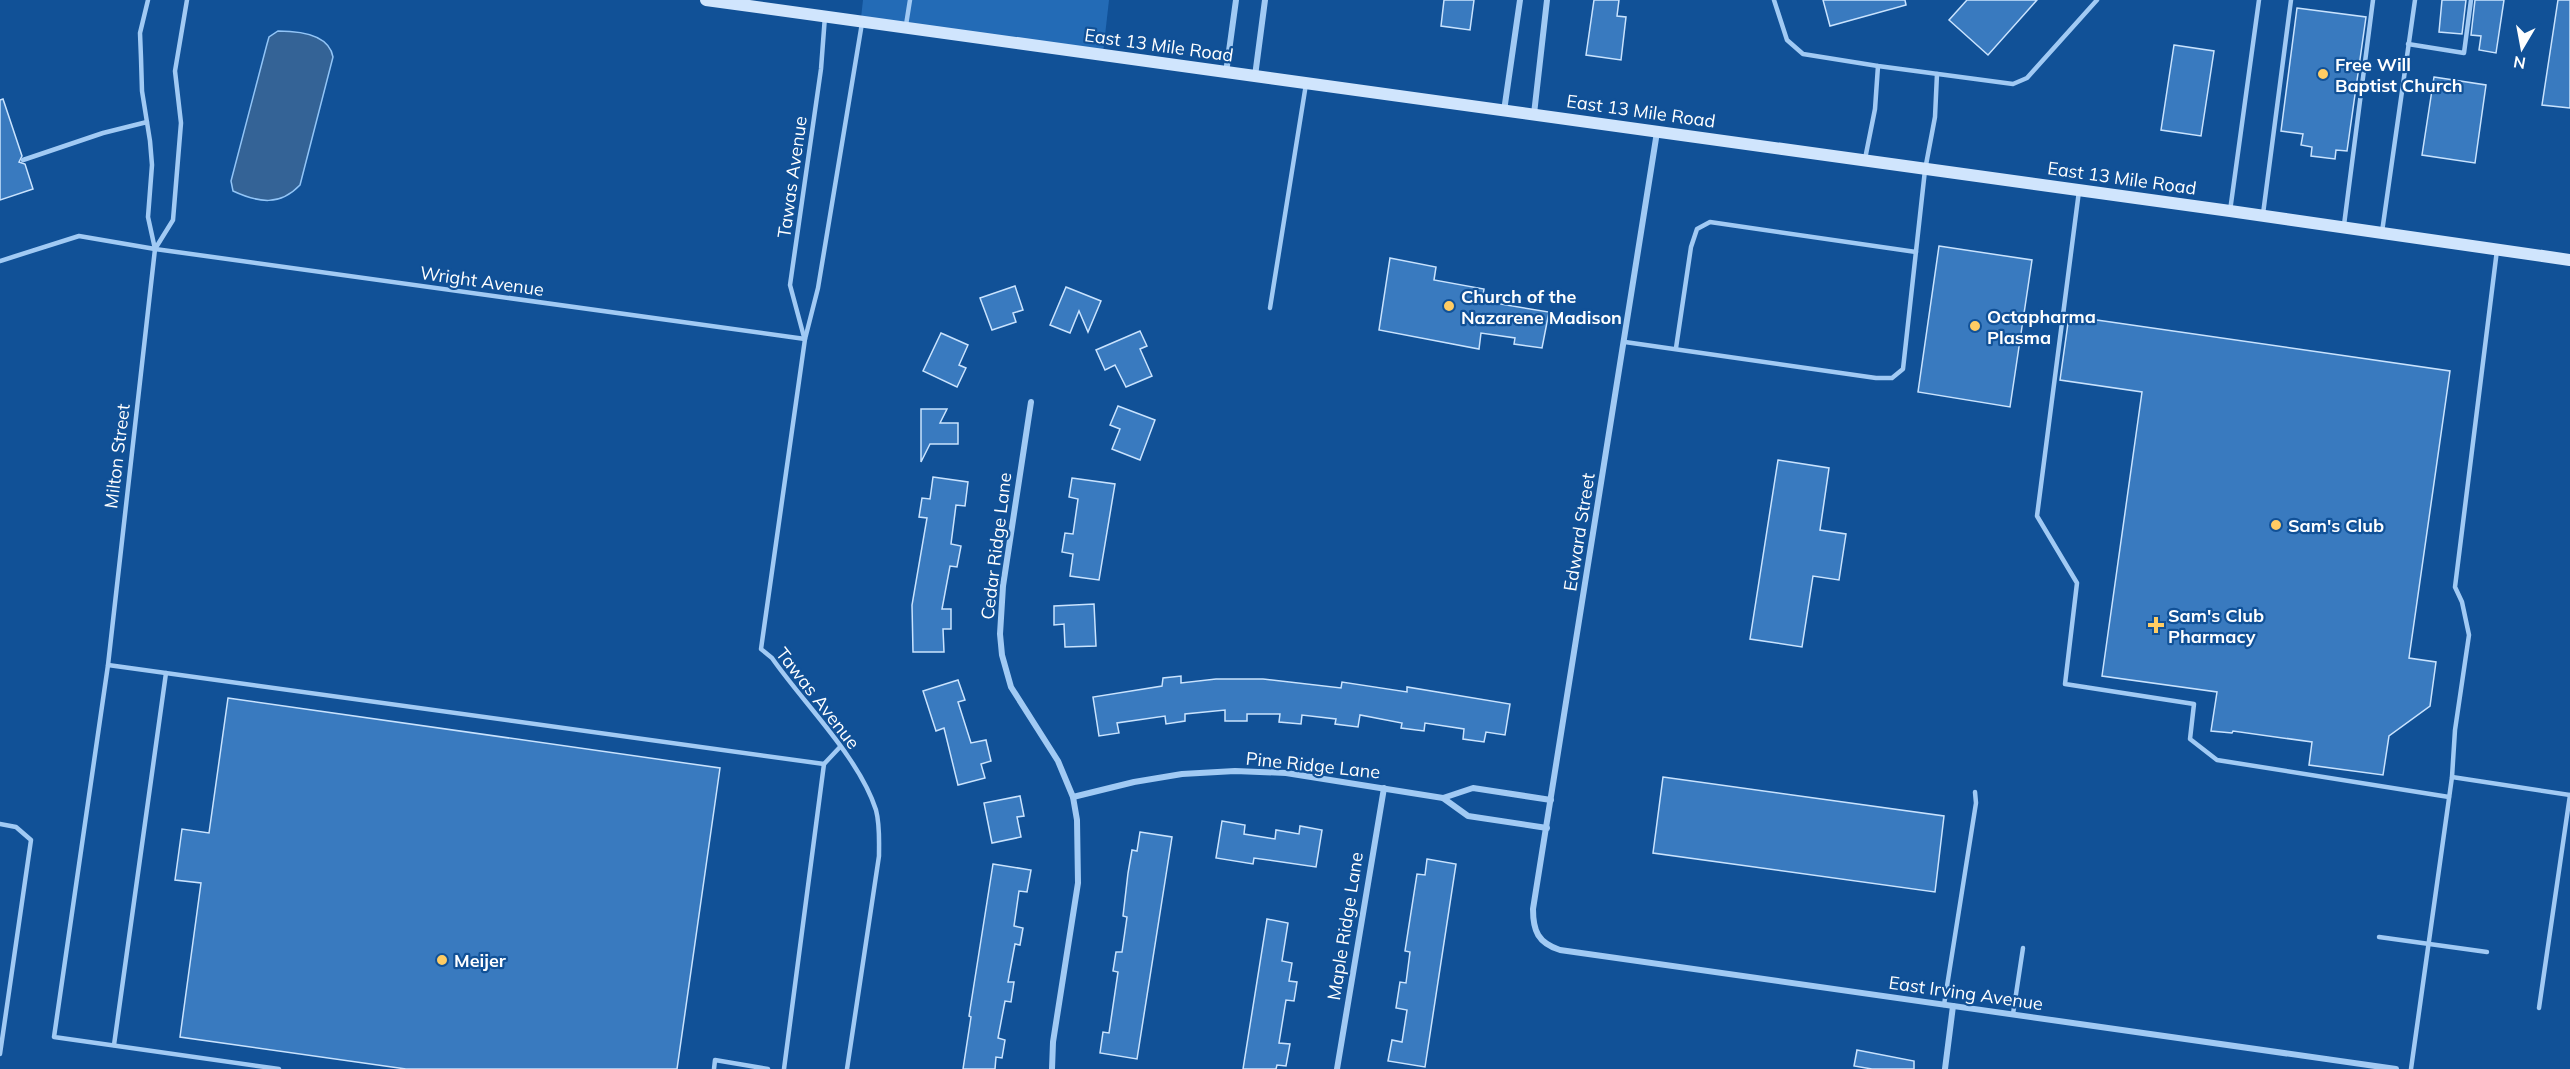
<svg xmlns="http://www.w3.org/2000/svg" width="2570" height="1069" font-family="Mulish,sans-serif">
<rect width="100%" height="100%" fill="#115197"/>
<!-- green -->
<path fill="#236bb6" d="M863,0H1109L1103,53L861,18Z"/>
<!-- water -->
<path fill="#346396" stroke="#92c5f7" stroke-width="1.5" d="M278,31C298,31 329,34 333,57L300,185C280,206 259,203 233,191L231,181L267,44L269,37Z"/>
<!-- building -->
<g fill="#397abf" stroke="#c9e3fe" stroke-width="1.5">
<path d="M1444,0H1474L1470,30L1441,26Z"/>
<path d="M1594,0H1619L1617,16L1626,17L1621,60L1586,55Z"/>
<path d="M1823,0H1905L1906,5L1830,26Z"/>
<path d="M1967,0H2037L1988,55L1949,20Z"/>
<path d="M2442,0H2466L2462,34L2439,32Z"/>
<path d="M2475,0H2504L2496,53L2479,50L2481,36L2471,35Z"/>
<path d="M2558,0H2570V108L2542,105Z"/>
<path d="M2297,8L2366,17L2347,151L2336,150L2335,159L2311,156L2312,147L2301,145L2303,134L2281,131Z"/>
<path d="M2174,45L2214,51L2201,136L2161,130Z"/>
<path d="M2434,77L2486,85L2475,163L2422,155Z"/>
<path d="M3,99L22,156L19,162L25,164L33,189L0,200V100Z"/>
<path d="M1939,246L2032,260L2010,407L1918,392Z"/>
<path d="M1390,258L1436,267L1434,280L1484,289L1482,301L1549,312L1542,348L1514,344L1515,338L1481,333L1479,349L1379,330Z"/>
<path d="M1015,286L1023,310L1013,313L1016,322L992,330L980,298Z"/>
<path d="M1066,287L1101,301L1088,332L1079,311L1070,333L1050,325Z"/>
<path d="M2069,316L2450,371L2409,658L2436,662L2430,706L2389,736L2383,775L2309,765L2312,742L2233,731L2232,733L2211,731L2217,692L2102,676L2142,392L2060,380Z"/>
<path d="M1140,331L1147,346L1140,349L1152,376L1126,387L1115,365L1105,370L1096,350Z"/>
<path d="M941,333L968,345L959,365L966,368L957,387L923,371Z"/>
<path d="M1118,406L1155,420L1140,460L1112,449L1120,429L1110,425Z"/>
<path d="M921,409H947L940,423H958V444H930L921,462Z"/>
<path d="M1778,460L1829,468L1820,530L1846,534L1839,580L1813,576L1802,647L1750,639Z"/>
<path d="M933,477L968,482L965,506L956,505L951,544L961,546L957,567L950,566L942,609H951V629H943L944,652H913L912,605L927,518L919,517L922,498L930,499Z"/>
<path d="M1072,478L1115,484L1099,580L1070,576L1073,554L1062,552L1065,533L1073,534L1078,499L1069,497Z"/>
<path d="M1094,604L1096,646L1065,647L1064,624L1054,625V606Z"/>
<path d="M1181,676V683L1216,679H1263L1341,688L1342,682L1407,692V687L1510,704L1505,735L1486,732L1484,742L1463,739L1464,729L1425,723L1424,731L1401,728L1402,723L1360,715L1358,727L1335,724L1336,719L1302,715L1301,724L1279,722L1280,714H1247V721H1225V710L1185,714V721L1166,724L1165,716L1117,723L1119,733L1099,736L1093,697L1162,686L1163,678Z"/>
<path d="M958,680L965,700L958,702L971,743L986,740L991,761L981,764L985,778L958,785L944,728L936,731L923,691Z"/>
<path d="M228,698L720,768L677,1069H406L180,1037L201,883L175,880L182,829L209,833Z"/>
<path d="M1663,777L1944,816L1935,892L1653,853Z"/>
<path d="M1020,796L1024,816L1017,817L1021,837L992,843L984,803Z"/>
<path d="M1222,821L1245,825L1244,834L1275,839L1276,830L1299,834L1300,826L1322,830L1316,867L1254,858L1253,864L1216,858Z"/>
<path d="M1140,832L1172,837L1137,1059L1100,1053L1103,1032L1109,1033L1118,972L1113,971L1116,952H1122L1127,917L1123,916L1128,873L1132,850L1137,851Z"/>
<path d="M1427,859L1456,864L1425,1067L1388,1061L1392,1040L1402,1042L1407,1010L1396,1008L1400,982L1406,983L1410,952L1405,951L1417,874L1425,875Z"/>
<path d="M993,864L1031,870L1027,892L1019,891L1014,926L1023,928L1020,945L1015,944L1008,982H1014L1011,1002L1005,1001L998,1038L1005,1040L1002,1058L996,1057L995,1069H963L971,1017L969,1016Z"/>
<path d="M1267,919L1288,923L1282,961L1292,963L1289,981L1297,982L1294,1001L1286,1000L1279,1043L1290,1044L1286,1066L1277,1065L1276,1069H1243Z"/>
<path d="M1857,1050L1914,1061V1069H1872L1854,1066Z"/>
</g>
<g fill="none" stroke-linecap="round" stroke-linejoin="round">
<!-- service -->
<g stroke="#a1caf4" stroke-width="4.5">
<path d="M148,0L140,33L141,58L142,91L150,141L152,165L148,217L155,249L108,665L54,1037L279,1069"/>
<path d="M1774,0L1787,40L1803,54L1878,66L2013,84L2027,78L2097,0"/>
<path d="M906,25L910,0"/>
<path d="M2408,44L2464,53L2471,0"/>
<path d="M1865,159L1875,109L1878,66"/>
<path d="M23,160L103,133L147,122"/>
<path d="M2079,191L2037,516L2077,583L2065,684L2194,704L2190,739L2217,760L2449,797"/>
<path d="M2230,211L2259,0"/>
<path d="M2263,214L2291,0"/>
<path d="M2344,225L2373,0"/>
<path d="M2382,232L2415,0"/>
<path d="M155,249L173,220L181,123L175,71L187,0"/>
<path d="M0,261L79,236L155,249L805,339"/>
<path d="M1270,308L1306,84"/>
<path d="M804,337L790,285L821,69L825,16"/>
<path d="M1625,342L1876,378H1892L1903,369L1925,170L1935,117L1937,74"/>
<path d="M1676,348L1691,247L1697,229L1710,222L1916,252"/>
<path d="M108,665L824,764L840,747"/>
<path d="M2452,777L2570,795"/>
<path d="M0,824L16,827L31,840L0,1054"/>
<path d="M2379,937L2487,952"/>
<path d="M1944,1005L1976,803L1975,792"/>
<path d="M2539,1008L2570,795"/>
<path d="M2013,1014L2023,948"/>
<path d="M114,1045L166,673"/>
<path d="M714,1069L715,1060L768,1069"/>
<path d="M784,1069L824,764"/>
<path d="M847,1069L879,856C879,840 880,825 876,810C859,757 804,704 772,658L761,649L805,339L818,288L862,23"/>
<path d="M2411,1069L2452,777L2455,730L2469,635L2462,602L2455,587L2497,250"/>
</g>
<!-- minor -->
<g stroke="#a1caf4" stroke-width="6">
<path d="M1226,73L1236,0"/>
<path d="M1255,76L1265,0"/>
<path d="M1504,111L1520,0"/>
<path d="M1534,114L1547,0"/>
<path d="M1657,132L1533,909C1533,931 1538,943 1560,950L2396,1069"/>
<path d="M1031,402L1003,586L1000,634L1002,655L1011,687L1058,761L1073,797L1077,820L1078,883L1053,1042L1052,1069"/>
<path d="M1073,797L1134,782L1182,774L1235,771L1286,773L1443,798L1468,816L1547,828"/>
<path d="M1443,798L1473,788L1551,800"/>
<path d="M1337,1069L1384,788"/>
<path d="M1945,1069L1953,1006"/>
</g>
<!-- secondary -->
<path stroke="#d0e5fd" stroke-width="12" d="M706,0L2230,211L2570,260"/>
</g>
<!-- markers -->
<g fill="#ffcc63" stroke="#115197" stroke-width="2">
<circle cx="2323" cy="74" r="6"/>
<circle cx="1449" cy="306" r="6"/>
<circle cx="1975" cy="326" r="6"/>
<circle cx="2276" cy="525" r="6"/>
<path d="M2153 616h6v6h6v6h-6v6h-6v-6h-6v-6h6z"/>
<circle cx="442" cy="960" r="6"/>
</g>
<g text-anchor="middle" dominant-baseline="central" stroke-width="4.5" stroke-linejoin="round" paint-order="stroke">
<!-- street labels -->
<g font-size="18" fill="#fff" stroke="#115197">
<text transform="translate(1159 45) rotate(8)">East 13 Mile Road</text>
<text transform="translate(1641 111) rotate(8)">East 13 Mile Road</text>
<text transform="translate(792 177) rotate(-82)">Tawas Avenue</text>
<text transform="translate(2122 178) rotate(8)">East 13 Mile Road</text>
<text transform="translate(482 281) rotate(8)">Wright Avenue</text>
<text transform="translate(117 456) rotate(-83)">Milton Street</text>
<text transform="translate(1579 532) rotate(-81)">Edward Street</text>
<text transform="translate(996 546) rotate(-83)">Cedar Ridge Lane</text>
<text transform="translate(818 698) rotate(52)">Tawas Avenue</text>
<text transform="translate(1313 765) rotate(6)">Pine Ridge Lane</text>
<text transform="translate(1345 926) rotate(-81)">Maple Ridge Lane</text>
<text transform="translate(1966 993) rotate(8)">East Irving Avenue</text>
</g>
<!-- poi labels -->
<g font-size="18" font-weight="bold" fill="#fff" stroke="#115197" text-anchor="start">
<text x="2335" y="64">Free Will<tspan x="2335" dy="21">Baptist Church</tspan></text>
<text x="1461" y="296">Church of the<tspan x="1461" dy="21">Nazarene Madison</tspan></text>
<text x="1987" y="316">Octapharma<tspan x="1987" dy="21">Plasma</tspan></text>
<text x="2288" y="525">Sam's Club</text>
<text x="2168" y="615">Sam's Club<tspan x="2168" dy="21">Pharmacy</tspan></text>
<text x="454" y="960">Meijer</text>
</g>
</g>
<!-- north arrow -->
<g transform="translate(2522 48) rotate(190)" stroke="#115197" stroke-width="4.5" paint-order="stroke">
<path d="M0-4.5L10 22L0 15L-10 22Z" fill="#ffffff"/>
<text y="-9" font-size="16" font-weight="bold" text-anchor="middle" fill="#ffffff">N</text>
</g>
</svg>
